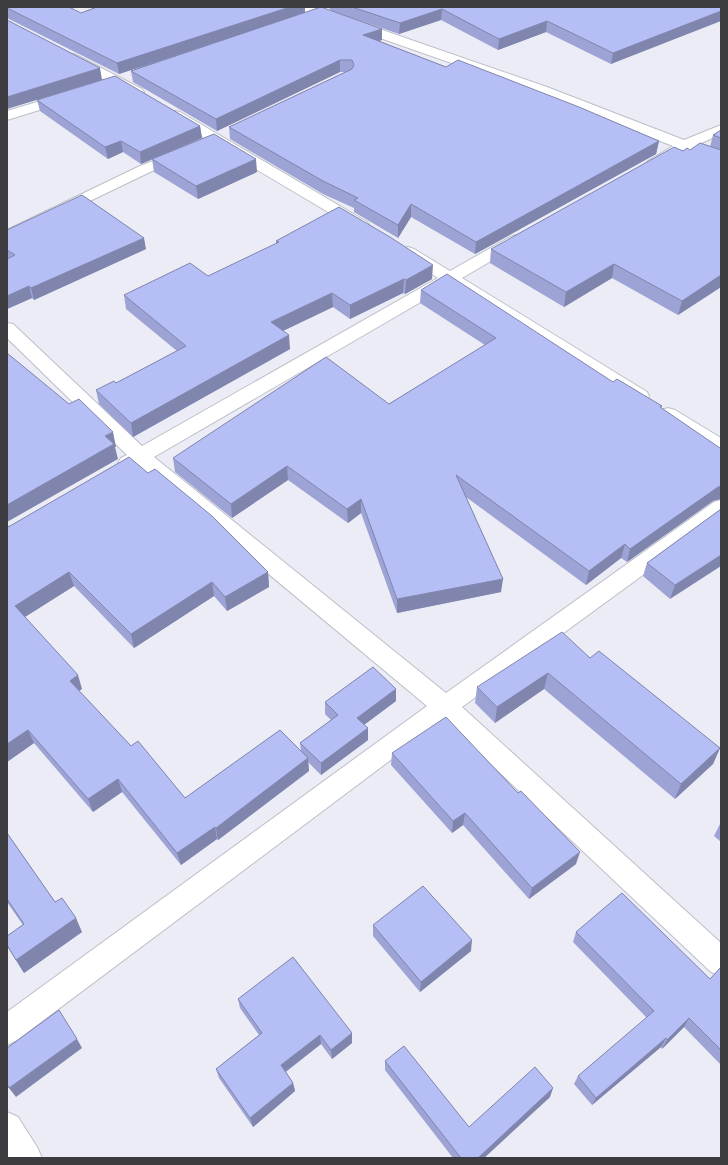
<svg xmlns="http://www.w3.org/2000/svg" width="728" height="1165" font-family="'Libre Baskerville',serif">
<rect width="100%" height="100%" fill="#ebecf6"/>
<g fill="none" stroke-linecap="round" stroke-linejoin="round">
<defs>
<g id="minor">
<path d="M298,7H316L547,87L684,140L721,125V134L697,145L721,155V164L685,151C675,158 660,170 648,167L646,164L648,161L673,146L537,93L300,10Z"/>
<path d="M74,54L142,89L144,92L142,95H132L69,61L67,58L69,55Z"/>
<path d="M67,93L72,94L74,97L72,100L7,120V111Z"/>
<path d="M175,111L180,112L367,222L369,225L367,228L361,230L355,228L170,118L168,115L170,112Z"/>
<path d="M182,150L187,151L189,154L187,157L150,172L7,241V230L140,166Z"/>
<path d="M516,235L522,237L524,240L522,243L462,278L647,392L649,396L647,400L640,402L633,400L450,285L154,457L446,693L714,502L721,500V518L462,707L721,943V976L711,972L444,720L17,1040L7,1045V1012L427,706L139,466L128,470L121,468L118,463L121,458L127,455L7,338V323L13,324L142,446L438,278L402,255L400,252L402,249L408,247L414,249L450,271L510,237Z"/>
<path d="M668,408L675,410L721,438V454L714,452L661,418L658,414L661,410Z"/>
<path d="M7,1112L18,1117L37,1147L42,1158H8Z"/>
</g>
</defs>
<!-- minor casing -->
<use href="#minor" stroke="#bdbfc8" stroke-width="2"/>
<!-- minor -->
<use href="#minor" fill="#fff" fill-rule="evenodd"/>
</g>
<!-- wall -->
<g fill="#9da3d4">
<path d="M7,7L81,13L97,7H305V13L382,40L379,41L446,67L659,141L656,154L475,254L411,217L398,238L354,212V208L323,194L230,139L229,127L345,72H340L217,131L133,82L131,71L143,66L119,74L7,18Z"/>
<path d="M321,7H721L611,64L546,32L498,50L441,20L399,34L332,11L329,8Z"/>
<path d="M37,100L200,126L202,138L141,164L123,152L108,159L40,111Z"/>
<path d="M721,130V287L678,315L612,278L564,307L490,263L491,249L683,151L710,147L713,135Z"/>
<path d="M152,159L257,172L198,199L154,172Z"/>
<path d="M7,230L146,249L34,300L32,298L7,309Z"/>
<path d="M276,241L432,279L405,294L403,293L350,319L333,307L283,331L290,349L133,437L99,404L96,390L116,383L177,351L126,309L124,295L208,276L276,244Z"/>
<path d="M421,290L662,406L661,407L713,501L627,562L621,558L586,585L466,497L501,592L397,613L361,513L348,523L288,480L232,518L175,472L173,458L389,404L485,345L420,303Z"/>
<path d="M148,473L268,572L269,587L227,611L214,596L134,648L74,586L25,617L82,689L79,691L131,746L185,798L301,751L300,743L331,720L325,714V702L396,689V701L364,725L368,740L321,775L308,762L309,771L218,840L217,839L181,865L122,792L93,812L34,743L7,762V527Z"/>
<path d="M721,509L670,599L643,576L647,563Z"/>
<path d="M590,658L720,748L713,764L675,799L544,689L495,723L475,703L477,687Z"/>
<path d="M392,753L576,864L529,899L463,825L452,833L391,765Z"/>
<path d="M721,823V842L714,836L720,824Z"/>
<path d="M7,833L55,902L82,932L24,973L7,946V936L23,925L7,902Z"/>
<path d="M373,925L471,951L420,992L373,936Z"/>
<path d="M576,932L710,979L721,967V1065L684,1027L662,1049L661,1047L592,1105L574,1084L578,1076L647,1018L573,942Z"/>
<path d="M238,999L352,1043L332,1059L321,1044L286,1072L293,1083L295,1091L253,1127L219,1078L216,1069L259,1035L240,1008Z"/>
<path d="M385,1061L469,1127L550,1097L484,1158H453L385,1070Z"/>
</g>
<!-- shaded-wall -->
<g fill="#7f85ac">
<path d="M290,7H305V13L119,74L117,63Z"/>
<path d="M442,9L441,20L399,34L400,23Z"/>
<path d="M721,11V21L611,64L613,53Z"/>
<path d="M547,21L546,32L498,50L499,39Z"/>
<path d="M382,29V40L363,46V35Z"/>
<path d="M340,60V72L217,131L216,119Z"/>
<path d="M100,68L102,80L7,109V97Z"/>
<path d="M200,126L202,138L141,164L140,152Z"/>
<path d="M121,141L123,152L108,159L105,147Z"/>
<path d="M659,141L656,154L475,254L476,242Z"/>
<path d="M256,159L257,172L198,199L196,186Z"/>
<path d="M411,204V217L398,238V225Z"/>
<path d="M144,238L146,249L34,300L31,288Z"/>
<path d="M614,264L612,278L564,307L566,292Z"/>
<path d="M433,265L432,279L405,294L406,280Z"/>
<path d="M721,275V287L678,315L682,301Z"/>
<path d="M404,279L403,293L350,319V305Z"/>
<path d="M29,286L32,298L7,309V296Z"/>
<path d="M332,293L333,307L272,336L271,322Z"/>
<path d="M289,335L290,349L133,437L131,423Z"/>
<path d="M113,432L116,447H115L118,459L7,522V505L105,436Z"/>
<path d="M287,466L288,480L232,518L231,504Z"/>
<path d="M721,486V499L713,501L627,562L630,549L718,487Z"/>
<path d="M361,499V513L348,523L347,509Z"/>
<path d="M625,544L621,558L586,585L589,571Z"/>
<path d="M721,555V566L670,599L675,585Z"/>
<path d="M69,572L74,586L20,620L15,606Z"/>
<path d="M268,572L269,587L227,611L225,597Z"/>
<path d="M503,579L501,592L397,613V599Z"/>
<path d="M212,582L214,596L134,648L131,634Z"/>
<path d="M548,673L544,689L495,723L497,707Z"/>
<path d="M78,675L82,689L74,694L70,681Z"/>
<path d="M396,689V701L357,730V718Z"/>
<path d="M368,728V740L321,775V763Z"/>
<path d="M28,730L34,743L7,762V744Z"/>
<path d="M720,748L713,764L675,799L681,784Z"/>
<path d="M308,758L309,771L218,840L216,828Z"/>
<path d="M118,779L122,792L93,812L88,799Z"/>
<path d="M465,813L463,825L452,833L453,821Z"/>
<path d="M215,827L217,839L181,865L177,853Z"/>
<path d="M580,852L576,864L529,899L532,888Z"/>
<path d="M76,918L82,932L24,973L16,960Z"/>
<path d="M472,940L471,951L420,992L421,982Z"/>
<path d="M689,1018L684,1027L662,1049L667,1040Z"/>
<path d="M352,1033V1043L332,1059L331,1050Z"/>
<path d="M320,1035L321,1044L282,1074L281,1065Z"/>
<path d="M666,1038L661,1047L592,1105L596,1098Z"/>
<path d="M77,1039L82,1048L16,1097L9,1088Z"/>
<path d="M293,1083L295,1091L253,1127L250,1118Z"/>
<path d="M553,1088L550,1097L484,1158H478Z"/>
</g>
<!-- building -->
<g fill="#b6bef6" stroke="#7f85ac">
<path d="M7,7H69L81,13L97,7H290L117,63L7,8Z"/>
<path d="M321,7L382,29L363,35L446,67L458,60L579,107L659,141L476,242L411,204L398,225L354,200L358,198L323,181L229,127L352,69L354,65L352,60H340L216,119L131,71Z"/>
<path d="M352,7H721V11L613,53L547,21L499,39L442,9L400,23Z"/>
<path d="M7,20L100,68L7,97Z"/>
<path d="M115,76L200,126L140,152L121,141L105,147L37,100Z"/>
<path d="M721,130V138L713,135Z"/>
<path d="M214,134L256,159L196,186L152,159Z"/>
<path d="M700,143L721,150V275L682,301L614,264L566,292L491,249L674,147L683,151L687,148L690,150Z"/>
<path d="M82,195L144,238L31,288L29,286L7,296V259L15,255L7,250V230Z"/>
<path d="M339,207L390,237L433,265L406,280L404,279L350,305L332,293L271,322L289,335L131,423L96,390L114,381L116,383L186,346L124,295L190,263L208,276L279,242L276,241Z"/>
<path d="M447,274L613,382L617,379L662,406L660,407L720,448L721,447V486L718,487L630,549L625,544L589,571L456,475L503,579L397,599L361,499L347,509L287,466L231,504L173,458L326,357L389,404L496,338L421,290Z"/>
<path d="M7,353L69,404L79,399L113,432L105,436L114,444L7,505Z"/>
<path d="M129,457L148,473L155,469L212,516L268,572L225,597L212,582L131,634L69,572L15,606L78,675L70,681L131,746L138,741L185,798L280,730L308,758L216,828L215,827L177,853L118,779L88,799L28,730L7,744V527L10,526Z"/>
<path d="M721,509V555L675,585L647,563Z"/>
<path d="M562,632L590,658L599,651L720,748L681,784L548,673L497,707L477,687Z"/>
<path d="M373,667L396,689L357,718L368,728L321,763L300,743L338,715L325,702Z"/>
<path d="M446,717L518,793L521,791L580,852L532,888L465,813L453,821L392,753Z"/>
<path d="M7,833L55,902L62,898L76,918L16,960L7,945V936L24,924L7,899Z"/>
<path d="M423,886L472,940L421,982L373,925Z"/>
<path d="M622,893L710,979L721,967V1050L689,1018L667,1040L666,1038L596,1098L578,1076L654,1011L576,932Z"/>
<path d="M293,957L352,1033L331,1050L320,1035L281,1065L293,1083L250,1118L216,1069L262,1033L238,999Z"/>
<path d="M59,1010L77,1039L9,1088L7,1084V1048Z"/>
<path d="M404,1046L469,1127L535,1067L553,1088L478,1158H461L385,1061Z"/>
</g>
<!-- border -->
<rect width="728" height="1165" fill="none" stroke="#3c3c40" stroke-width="16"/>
</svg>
